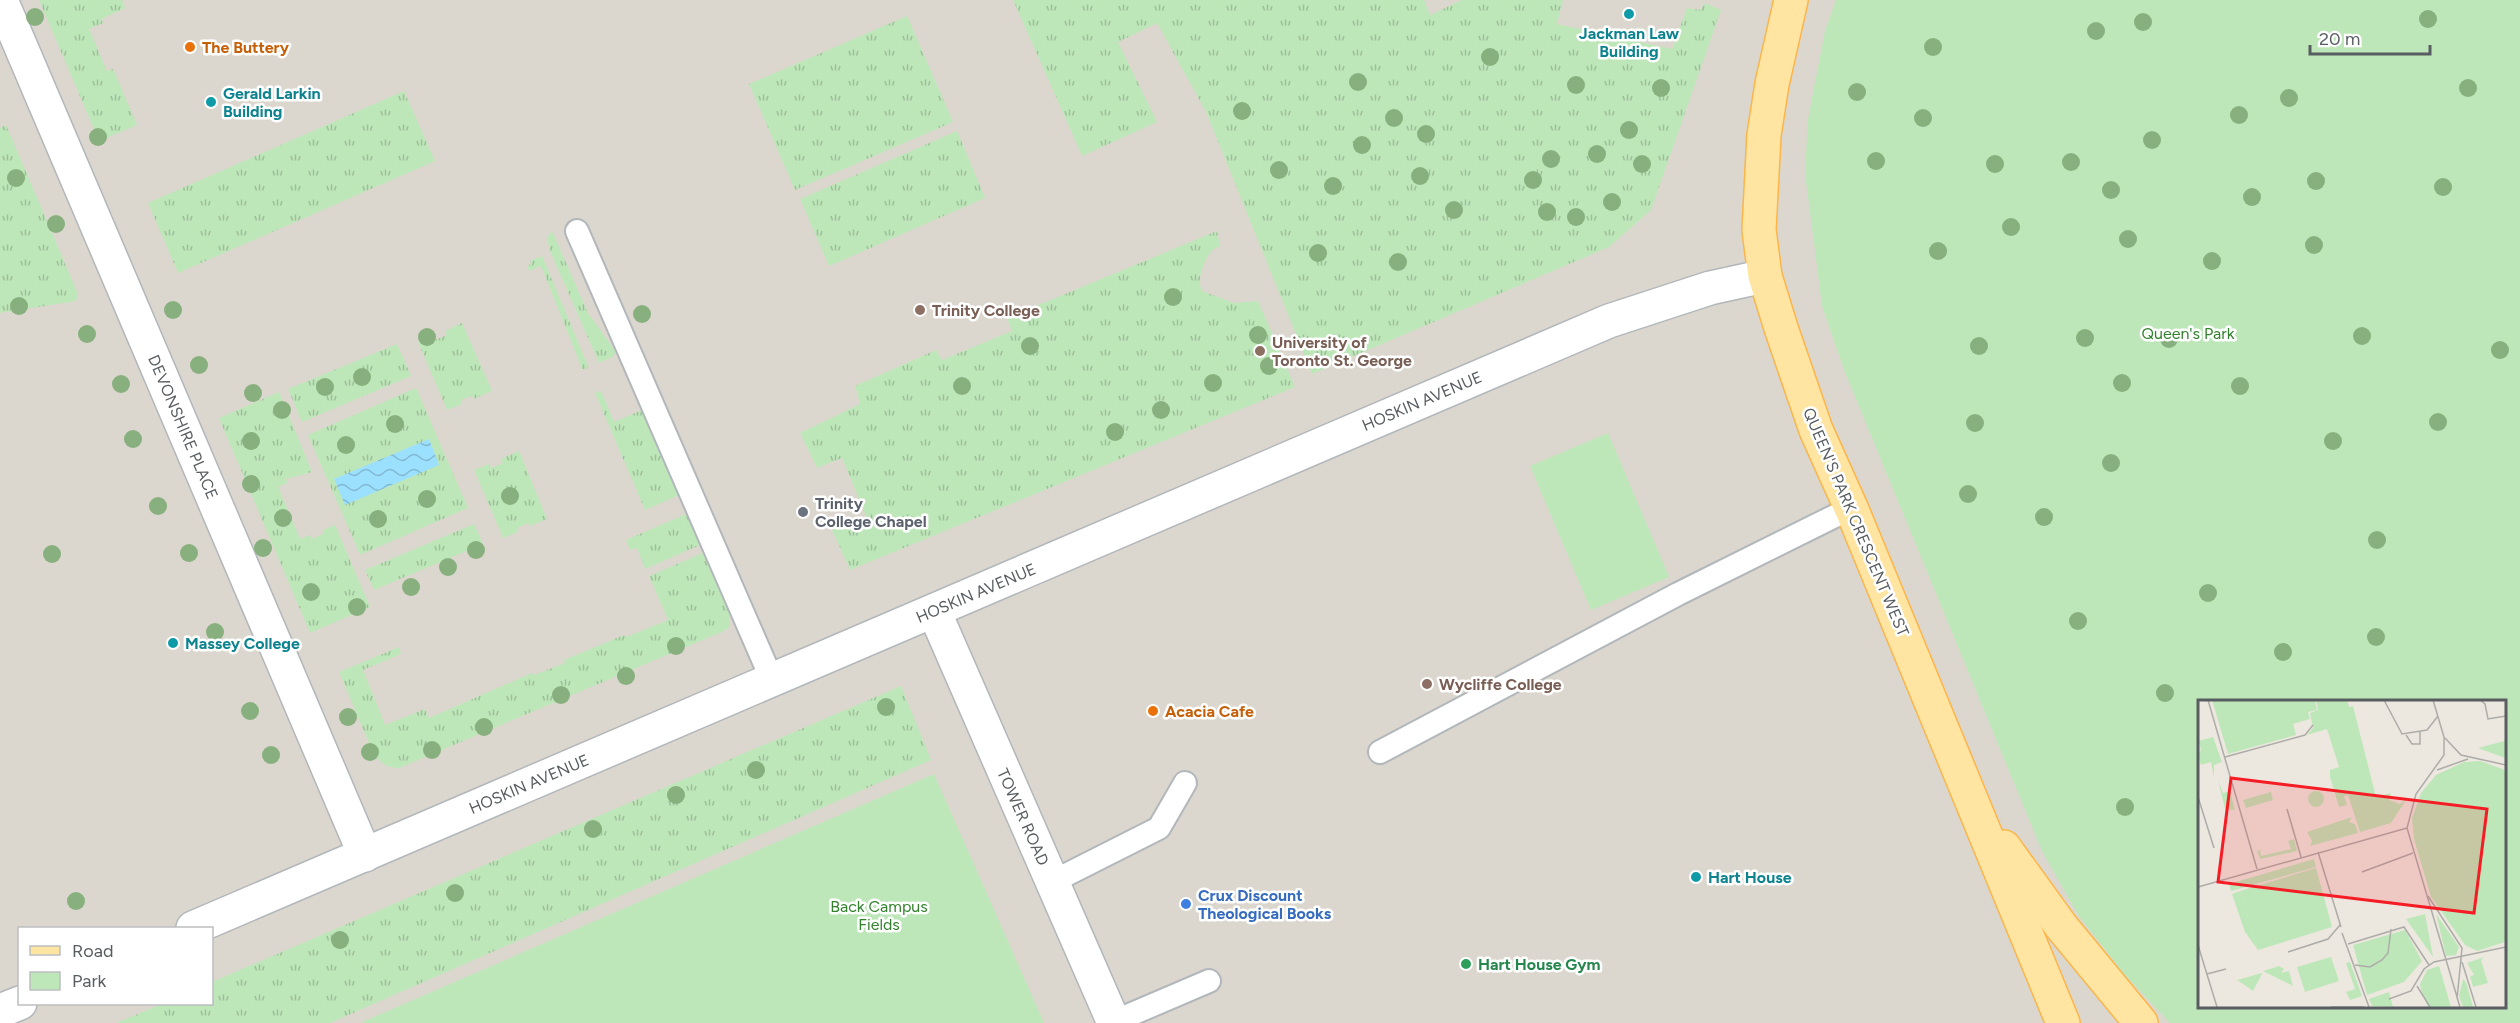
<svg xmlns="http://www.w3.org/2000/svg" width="2520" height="1023" font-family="Figtree,sans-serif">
<defs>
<pattern id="grass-tufts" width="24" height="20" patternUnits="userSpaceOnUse" patternTransform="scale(1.5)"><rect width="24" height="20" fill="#bee7b9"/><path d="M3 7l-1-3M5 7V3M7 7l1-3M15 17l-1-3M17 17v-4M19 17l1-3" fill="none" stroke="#9dbe9a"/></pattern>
<pattern id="water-waves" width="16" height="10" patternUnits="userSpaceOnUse" patternTransform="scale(1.5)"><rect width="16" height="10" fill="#9ce0ff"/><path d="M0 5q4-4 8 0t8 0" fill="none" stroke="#82b9d2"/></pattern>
</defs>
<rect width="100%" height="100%" fill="#ede8df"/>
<!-- education -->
<path fill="#dcd7ce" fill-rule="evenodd" d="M0,0H2520V1023H0ZM2199,702H2504V1006H2199ZM20,928H212V1004H20Z"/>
<!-- grass -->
<g fill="url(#grass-tufts)">
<path d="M39,0H122L125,8L102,19L103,23L89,29L107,71L113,69L137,125L99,141Z"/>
<path d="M1013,0H1424L1430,15L1462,0H1563L1557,24L1672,49L1687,8L1700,10L1705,3L1721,10L1651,210L1609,247L1312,374L1206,112L1157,23L1118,42L1157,122L1082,156Z"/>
<path d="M907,16L953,122L795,190L749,84Z"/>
<path d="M404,91L435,161L178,273L148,203Z"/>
<path d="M6,125L78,294L76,301L0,313V128Z"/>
<path d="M957,131L985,198L829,266L800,199Z"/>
<path d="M552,231L588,313L616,352L612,357L599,363L550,251L547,238Z"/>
<path d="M1217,231L1220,246L1212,250C1204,262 1196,277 1202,291L1234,303L1258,301L1295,387L850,570L832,530L866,516L842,458L817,468L800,433L860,404L855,386L936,350L942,360L1012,331L1007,318Z"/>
<path d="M542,256L588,366L586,369H582L541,266L529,271L527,266L531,264L530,261Z"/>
<path d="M462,323L492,391L474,399L472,396L461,400L462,404L447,410L418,342L433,336L435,340L447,335L445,331Z"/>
<path d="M397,344L411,376L302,422L288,389Z"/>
<path d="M416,388L468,508L360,555L308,435Z"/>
<path d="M601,391L614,422L642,410L679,495L645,510L595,393Z"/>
<path d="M279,392L312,472L286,479L287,483L278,487L300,539L310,535L312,539L324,533L323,530L335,525L370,607L310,633L219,418Z"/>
<path d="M519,451L547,519L530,526L528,523L517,528L518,532L503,538L474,470L489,464L491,468L503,463L501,459Z"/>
<path d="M686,514L700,545L645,569L637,548L630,550L626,540Z"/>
<path d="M474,524L483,544L374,590L365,570Z"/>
<path d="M703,553L730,613L729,627L724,631L399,768C388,768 382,764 374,755L339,672L399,647L401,654L363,670L385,725L425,709L429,718L532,673L534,675L565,663L564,660L624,635L626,637L668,620L649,576Z"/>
<path d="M901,686L931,760L330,1023H116L162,1004H212V982Z"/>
</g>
<!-- park -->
<g fill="#bee7b9" fill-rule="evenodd">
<path d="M1836,0H2520V1023H2170L2124,974L2078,915L2042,851L1844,370L1822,306L1805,173L1808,119L1825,31ZM2199,702H2504V1006H2199Z"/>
<path d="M1608,433L1669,577L1591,610L1530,466Z"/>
<path d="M934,774L1044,1023H360Z"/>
</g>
<!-- water -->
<path fill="url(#water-waves)" d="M429,439L439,465L345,505L334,479Z"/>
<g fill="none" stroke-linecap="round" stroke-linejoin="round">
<defs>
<g id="service">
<path d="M577,231L772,680"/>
<path d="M1380,752L1678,594L1837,515L1852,510"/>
<path d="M1052,882L1159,828L1185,783"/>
<path d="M1113,1022L1209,981"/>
</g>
<path id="pedestrian" d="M934,611L1114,1023"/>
<path id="minor" d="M1,0L365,855"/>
<g id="tertiary">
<path d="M193,928L1609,321L1710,288L1765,276"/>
<path d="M0,1011L20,1003"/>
</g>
<g id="primary">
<path d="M1791,0L1772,84L1764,135L1759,230L1765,276L1781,328L1816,430L1852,510L2063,1023"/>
<path d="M2004,847L2061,926L2141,1023"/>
</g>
</defs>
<!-- service casing -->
<use href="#service" stroke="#b2b7bb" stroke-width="26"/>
<!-- pedestrian casing -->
<use href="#pedestrian" stroke="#b2b7bb" stroke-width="36"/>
<!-- minor casing -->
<use href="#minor" stroke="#b2b7bb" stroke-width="36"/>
<!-- tertiary casing -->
<use href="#tertiary" stroke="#b2b7bb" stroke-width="36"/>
<!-- primary casing -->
<use href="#primary" stroke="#fbb54a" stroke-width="36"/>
<!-- service -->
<use href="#service" stroke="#fff" stroke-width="22"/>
<!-- pedestrian -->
<use href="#pedestrian" stroke="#fff" stroke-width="33"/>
<!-- minor -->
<use href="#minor" stroke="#fff" stroke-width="33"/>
<!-- tertiary -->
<use href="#tertiary" stroke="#fff" stroke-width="33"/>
<!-- primary -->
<use href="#primary" stroke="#ffe5a1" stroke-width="33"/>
</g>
<!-- trees -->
<g fill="#87b07e">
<circle cx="35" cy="17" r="9"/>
<circle cx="2428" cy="19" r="9"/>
<circle cx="2143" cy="22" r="9"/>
<circle cx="2096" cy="31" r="9"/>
<circle cx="1933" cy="47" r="9"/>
<circle cx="1490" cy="57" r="9"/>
<circle cx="1358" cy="82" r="9"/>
<circle cx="1576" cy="85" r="9"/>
<circle cx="1661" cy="88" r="9"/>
<circle cx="2468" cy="88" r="9"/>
<circle cx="1857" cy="92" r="9"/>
<circle cx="2289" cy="98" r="9"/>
<circle cx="1242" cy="111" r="9"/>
<circle cx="2239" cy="115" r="9"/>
<circle cx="1394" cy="118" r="9"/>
<circle cx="1923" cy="118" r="9"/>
<circle cx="1629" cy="130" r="9"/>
<circle cx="1426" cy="134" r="9"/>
<circle cx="98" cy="137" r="9"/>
<circle cx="2152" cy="140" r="9"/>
<circle cx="1362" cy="145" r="9"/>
<circle cx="1597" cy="154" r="9"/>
<circle cx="1551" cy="159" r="9"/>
<circle cx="1876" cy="161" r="9"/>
<circle cx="2071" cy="162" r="9"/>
<circle cx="1642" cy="164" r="9"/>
<circle cx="1995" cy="164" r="9"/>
<circle cx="1279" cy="170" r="9"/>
<circle cx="1420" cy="176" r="9"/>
<circle cx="16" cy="178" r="9"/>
<circle cx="1533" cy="180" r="9"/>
<circle cx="2316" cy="181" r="9"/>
<circle cx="1333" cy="186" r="9"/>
<circle cx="2443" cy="187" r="9"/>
<circle cx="2111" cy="190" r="9"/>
<circle cx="2252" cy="197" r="9"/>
<circle cx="1612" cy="202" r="9"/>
<circle cx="1454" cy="210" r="9"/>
<circle cx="1547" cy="212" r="9"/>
<circle cx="1576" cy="217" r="9"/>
<circle cx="56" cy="224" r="9"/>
<circle cx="2011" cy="227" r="9"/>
<circle cx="2128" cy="239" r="9"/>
<circle cx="2314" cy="245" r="9"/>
<circle cx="1938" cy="251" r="9"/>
<circle cx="1318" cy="253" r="9"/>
<circle cx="2212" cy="261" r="9"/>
<circle cx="1398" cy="262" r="9"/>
<circle cx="1173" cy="297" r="9"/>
<circle cx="19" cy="306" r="9"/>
<circle cx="173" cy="310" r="9"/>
<circle cx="642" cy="314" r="9"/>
<circle cx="87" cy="334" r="9"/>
<circle cx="1258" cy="335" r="9"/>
<circle cx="2362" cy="336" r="9"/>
<circle cx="427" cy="337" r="9"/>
<circle cx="2085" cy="338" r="9"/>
<circle cx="2169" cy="339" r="9"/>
<circle cx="1030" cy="346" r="9"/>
<circle cx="1979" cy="346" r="9"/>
<circle cx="2500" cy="350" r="9"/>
<circle cx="199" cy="365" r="9"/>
<circle cx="1269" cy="366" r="9"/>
<circle cx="362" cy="377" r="9"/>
<circle cx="1213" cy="383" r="9"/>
<circle cx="2122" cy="383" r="9"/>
<circle cx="121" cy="384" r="9"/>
<circle cx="962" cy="386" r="9"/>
<circle cx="2240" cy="386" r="9"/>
<circle cx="325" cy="387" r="9"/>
<circle cx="253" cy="393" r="9"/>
<circle cx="282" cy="410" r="9"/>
<circle cx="1161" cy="410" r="9"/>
<circle cx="2438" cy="422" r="9"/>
<circle cx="1975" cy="423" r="9"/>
<circle cx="395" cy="424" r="9"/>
<circle cx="1115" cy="432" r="9"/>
<circle cx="133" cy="439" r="9"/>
<circle cx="251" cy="441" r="9"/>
<circle cx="2333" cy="441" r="9"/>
<circle cx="346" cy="445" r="9"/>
<circle cx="2111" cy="463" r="9"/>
<circle cx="251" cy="484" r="9"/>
<circle cx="1968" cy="494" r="9"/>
<circle cx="510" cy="496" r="9"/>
<circle cx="427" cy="499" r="9"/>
<circle cx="158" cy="506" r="9"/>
<circle cx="2044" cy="517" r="9"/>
<circle cx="283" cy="518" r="9"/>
<circle cx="378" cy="519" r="9"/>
<circle cx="2377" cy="540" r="9"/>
<circle cx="263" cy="548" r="9"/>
<circle cx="476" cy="550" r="9"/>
<circle cx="189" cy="553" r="9"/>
<circle cx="52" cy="554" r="9"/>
<circle cx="448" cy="567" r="9"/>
<circle cx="411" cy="587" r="9"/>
<circle cx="311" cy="592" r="9"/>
<circle cx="2208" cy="593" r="9"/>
<circle cx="357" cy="607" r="9"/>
<circle cx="2078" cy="621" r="9"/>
<circle cx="215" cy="632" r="9"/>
<circle cx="2376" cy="637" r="9"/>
<circle cx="676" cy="646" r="9"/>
<circle cx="2283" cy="652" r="9"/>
<circle cx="626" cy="676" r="9"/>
<circle cx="2165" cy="693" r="9"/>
<circle cx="561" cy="695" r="9"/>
<circle cx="886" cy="707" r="9"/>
<circle cx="250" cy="711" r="9"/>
<circle cx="348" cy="717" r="9"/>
<circle cx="484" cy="727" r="9"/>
<circle cx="432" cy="750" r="9"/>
<circle cx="370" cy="752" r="9"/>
<circle cx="271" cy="755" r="9"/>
<circle cx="756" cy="770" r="9"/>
<circle cx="676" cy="795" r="9"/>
<circle cx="2125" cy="807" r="9"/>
<circle cx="593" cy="829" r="9"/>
<circle cx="455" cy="893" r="9"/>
<circle cx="76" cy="901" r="9"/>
<circle cx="340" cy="940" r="9"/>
</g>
<!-- markers -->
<g fill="#0f9aa8" stroke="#fff" stroke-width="2">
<circle cx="1629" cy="14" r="6"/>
<circle cx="211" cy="102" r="6"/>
<circle cx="173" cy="643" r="6"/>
<circle cx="1696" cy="877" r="6"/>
</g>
<g fill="#e8710a" stroke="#fff" stroke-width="2">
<circle cx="190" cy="47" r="6"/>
<circle cx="1153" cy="711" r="6"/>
</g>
<g fill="#8d6e63" stroke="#fff" stroke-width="2">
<circle cx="920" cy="310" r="6"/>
<circle cx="1260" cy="351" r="6"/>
<circle cx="1427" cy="684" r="6"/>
</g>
<circle fill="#6b7280" stroke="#fff" stroke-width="2" cx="803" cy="512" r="6"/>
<circle fill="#3f7fe0" stroke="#fff" stroke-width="2" cx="1186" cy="904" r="6"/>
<circle fill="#2e9e5b" stroke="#fff" stroke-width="2" cx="1466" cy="964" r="6"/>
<g text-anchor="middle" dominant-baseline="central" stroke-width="5" stroke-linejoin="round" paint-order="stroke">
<!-- culture labels -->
<g font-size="16" font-weight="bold" fill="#0d838f" stroke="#fff" text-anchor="start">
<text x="1629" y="33" text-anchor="middle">Jackman Law<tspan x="1629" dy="18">Building</tspan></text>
<text x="223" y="93">Gerald Larkin<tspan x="223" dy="18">Building</tspan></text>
<text x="185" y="643">Massey College</text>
<text x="1708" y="877">Hart House</text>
</g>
<!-- food labels -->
<g font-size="16" font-weight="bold" fill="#c56008" stroke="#fff" text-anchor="start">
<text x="202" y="47">The Buttery</text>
<text x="1165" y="711">Acacia Cafe</text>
</g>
<!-- education labels -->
<g font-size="16" font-weight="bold" fill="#785e54" stroke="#fff" text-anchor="start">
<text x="932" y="310">Trinity College</text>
<text x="1272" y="342">University of<tspan x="1272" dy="18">Toronto St. George</tspan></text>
<text x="1439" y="684">Wycliffe College</text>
</g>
<!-- park labels -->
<g font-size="16" fill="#33832e" stroke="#fff">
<text x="2188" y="333">Queen's Park</text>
<text x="879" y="906">Back Campus<tspan x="879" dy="18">Fields</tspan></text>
</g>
<!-- street labels -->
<g font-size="16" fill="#585d61" stroke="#fff">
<text transform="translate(1422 401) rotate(-23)">HOSKIN AVENUE</text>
<text transform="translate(183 427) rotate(67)">DEVONSHIRE PLACE</text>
<text transform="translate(1856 522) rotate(67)">QUEEN'S PARK CRESCENT WEST</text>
<text transform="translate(976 593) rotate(-23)">HOSKIN AVENUE</text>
<text transform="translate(529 784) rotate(-23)">HOSKIN AVENUE</text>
<text transform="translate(1023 817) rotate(66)">TOWER ROAD</text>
</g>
<!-- worship labels -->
<g font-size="16" font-weight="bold" fill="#5b616d" stroke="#fff" text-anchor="start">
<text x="815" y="503">Trinity<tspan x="815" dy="18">College Chapel</tspan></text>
</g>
<!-- shop labels -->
<g font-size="16" font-weight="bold" fill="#366cbe" stroke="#fff" text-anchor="start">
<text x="1198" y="895">Crux Discount<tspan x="1198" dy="18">Theological Books</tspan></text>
</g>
<!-- leisure labels -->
<g font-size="16" font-weight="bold" fill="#27864d" stroke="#fff" text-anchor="start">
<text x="1478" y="964">Hart House Gym</text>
</g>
</g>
<!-- overview -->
<g transform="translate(2198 700)">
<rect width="308" height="308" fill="#ede8df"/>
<path d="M118,0H149L151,7L155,6L178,97L193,93L191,100L202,104L208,100L193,123L162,132L150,95L146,96L149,105L141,107L132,77V70L141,67L129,29L109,35L115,28L112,13L120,10ZM15,37L24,62L16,65V78L13,62L3,65L0,56L3,50L1,41ZM307,40V58L280,48L306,41ZM20,80L25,93L32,91L37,110L27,109ZM110 99a8 8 0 1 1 16 0a8 8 0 1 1-16 0ZM73,92L75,100L48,108L45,100ZM154,117L151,122L157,124L160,133L112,146L114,141L109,132ZM96,139L99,151L62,159L59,151L65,149L62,151L63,156L93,149L90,141ZM116,159L118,167L33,191L31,184ZM42,191L60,249V250L47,232L36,200L34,194ZM227,214L235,257L208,219ZM207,230L224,261L206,282L169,295L155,245ZM133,257L141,281L107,292L99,267ZM152,262L164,296L152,300L148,292L157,289L148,263ZM81,266L86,269L83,273L91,271L95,286L65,271ZM241,266L253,307H230L223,290L222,284L229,270ZM64,274L55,291L39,280L64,273ZM191,292L195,307L174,306L171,299Z" fill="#bee7b9"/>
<path d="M14,0H117L119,10L110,12L112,19L95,24L98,35L30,54ZM282,61L307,70V242L279,251L267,245L233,197L216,139L214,118L223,93L238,75L266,62ZM118,168L134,227L60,250L42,191ZM238,214L261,247L258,255L248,256ZM286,257L283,260L290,283L275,287L272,276L276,275L269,263ZM265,279L268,282L275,307H265L261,296Z" fill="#bee7b9"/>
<path fill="none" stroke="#adaca9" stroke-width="1.5" d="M10,0L59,169M186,0L204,34L229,30L240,16M235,0L246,37V55L218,94L209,128L262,307M282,0L287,4L290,19L308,16M208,35L214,44H222V32M247,38L263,55L308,65M27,57L107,35L115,25M239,70L270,59M0,97L16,148M89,109L103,157M120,152L143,227M164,172L215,153M0,187L209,128M230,196L264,248L259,299M144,233L171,307M150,244L206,227L231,265M0,245L19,307M90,252L130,239L142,225M264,262L278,307M157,265L172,267L184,260L190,253L193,229M9,274L28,269M219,286L232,307M191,299L213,291L226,269L236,262L308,247M133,307H166"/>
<path fill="#f51d25" fill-opacity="0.15" stroke="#f51d25" stroke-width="3" d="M33,78L289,109L276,213L20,182Z"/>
<rect width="308" height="308" fill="none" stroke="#585d61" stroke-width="3"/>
</g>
<!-- legend -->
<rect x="18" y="927" width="195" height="78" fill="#ffffff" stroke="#bcbec0" stroke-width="1.5"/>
<rect x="30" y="946" width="30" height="9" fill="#ffe5a1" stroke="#bcbec0" stroke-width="1.5"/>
<text x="72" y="957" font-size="18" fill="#585d61">Road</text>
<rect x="30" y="972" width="30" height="18" fill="#bee7b9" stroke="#bcbec0" stroke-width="1.5"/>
<text x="72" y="987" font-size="18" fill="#585d61">Park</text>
<!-- scale -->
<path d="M2310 45v9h120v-9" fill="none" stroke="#585d61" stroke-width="3"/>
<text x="2319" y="45" font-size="18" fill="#585d61" stroke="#ffffff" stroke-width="4.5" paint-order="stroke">20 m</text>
</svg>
